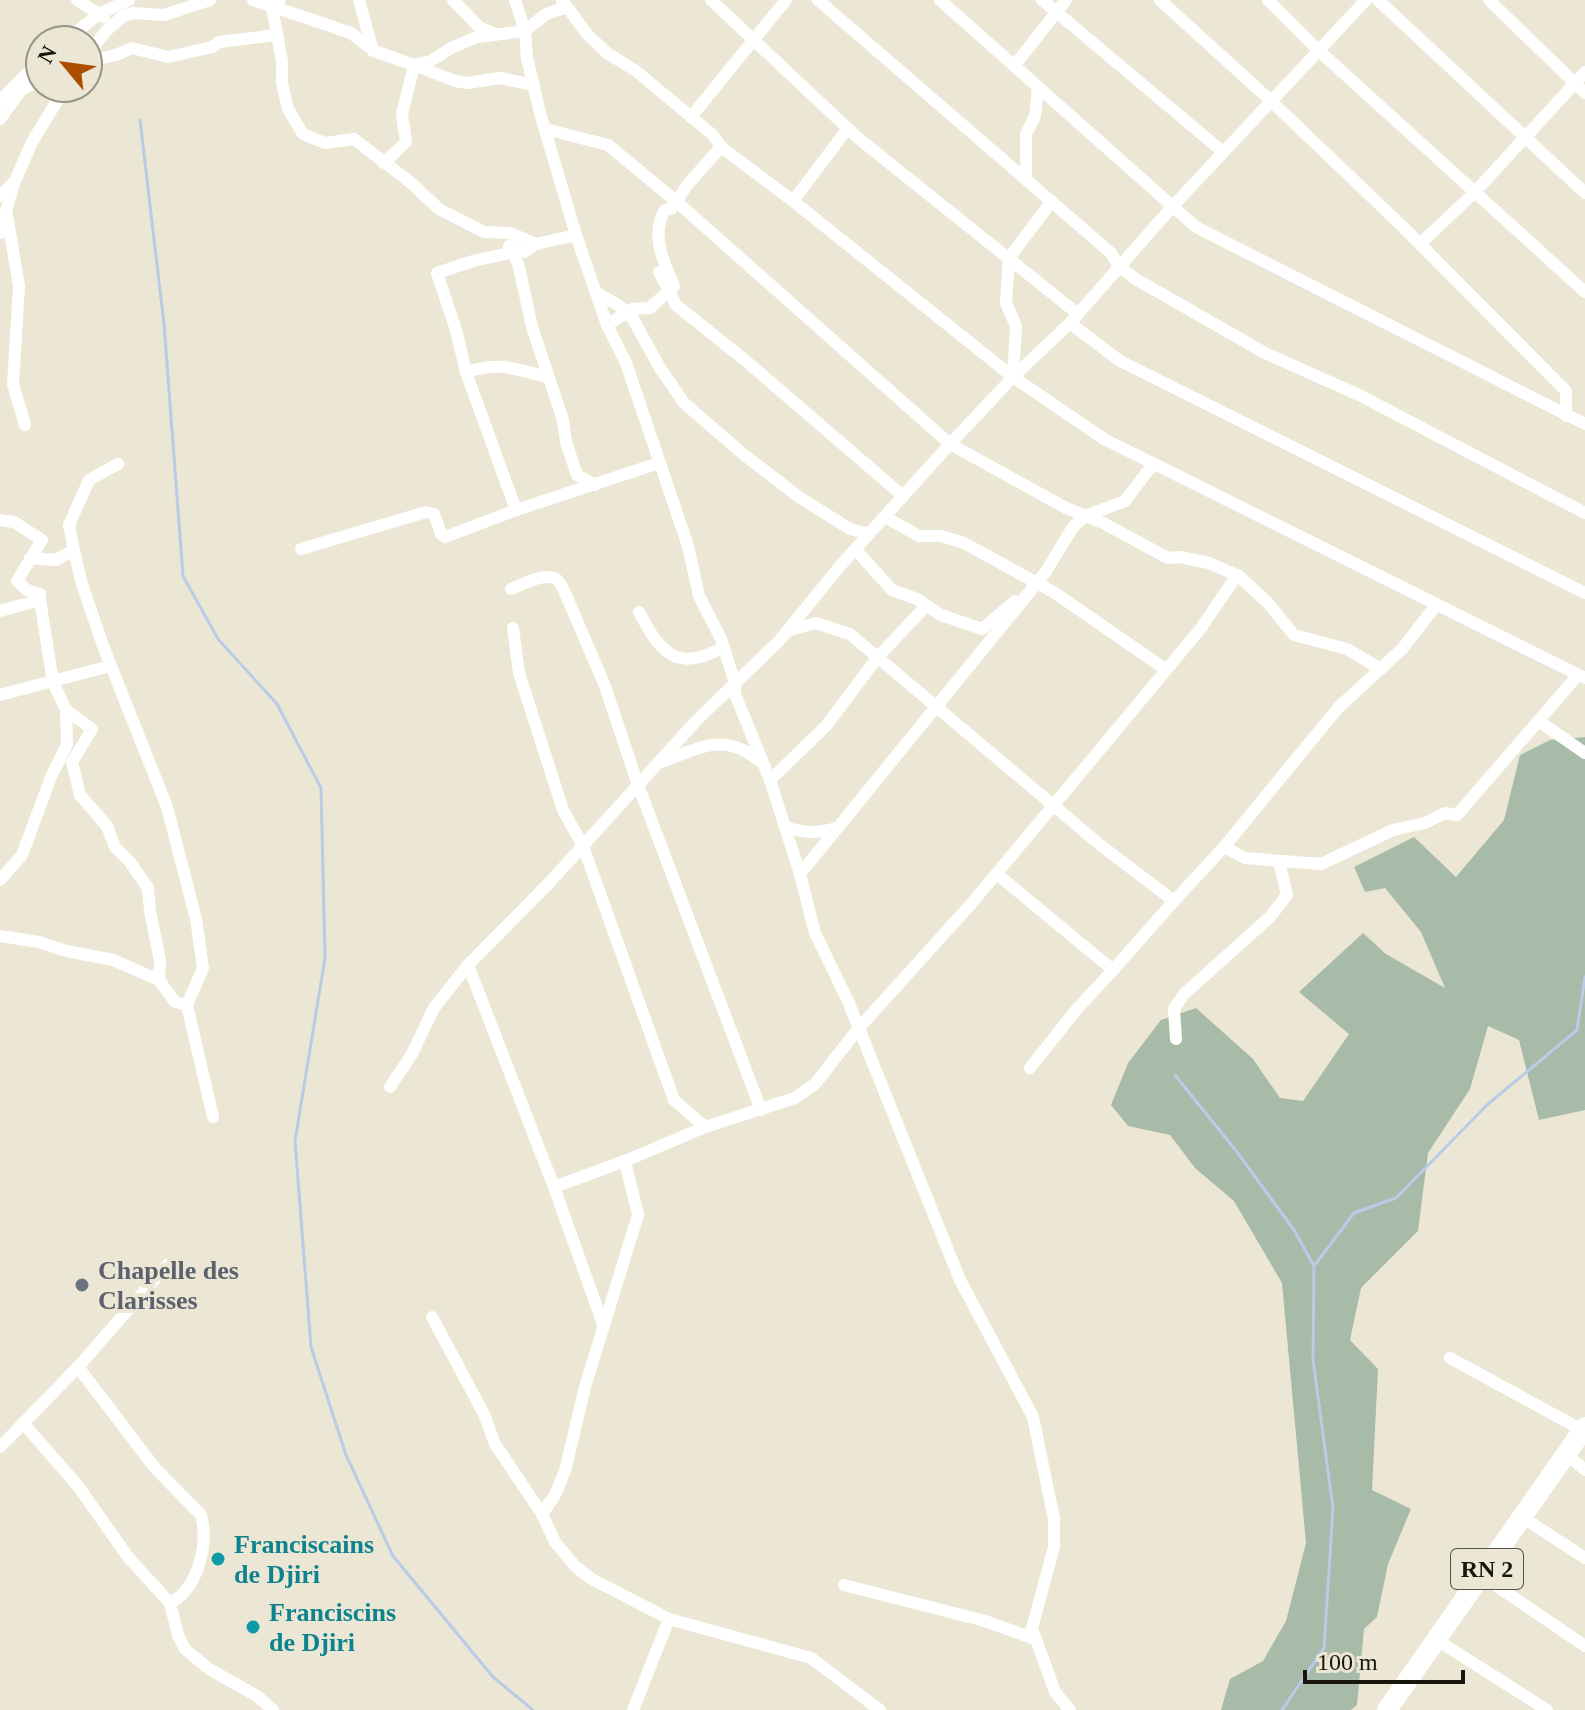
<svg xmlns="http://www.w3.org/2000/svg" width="1585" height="1710" font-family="'Times New Roman',serif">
<rect width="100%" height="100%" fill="#ece7d4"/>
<!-- green -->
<path fill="#a8baa8" d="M1585,737V1110L1539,1120L1519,1040L1488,1026L1470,1089L1428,1153L1418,1231L1361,1288L1350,1340L1378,1369L1372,1490L1411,1509L1388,1564L1377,1617L1364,1629L1357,1705L1351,1710H1221L1230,1679L1263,1661L1286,1621L1306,1543L1282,1283L1234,1201L1195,1168L1170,1135L1128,1126L1111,1105L1128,1063L1161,1020L1196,1008L1253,1059L1280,1098L1303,1101L1349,1034L1299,992L1363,933L1386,954L1445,988L1421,932L1385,888L1365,892L1354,867L1414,837L1456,877L1504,820L1520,755L1550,740Z"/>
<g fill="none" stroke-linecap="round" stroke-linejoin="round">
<!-- stream -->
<g stroke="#b9cbe7" stroke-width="3">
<path d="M140,120L164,324L183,576L218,639L277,704L321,788L325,958L295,1141L311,1347L346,1455L393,1556L493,1677L533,1710"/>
<path d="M1175,1075L1237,1152L1294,1230L1314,1266L1313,1360L1333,1508L1324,1648L1282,1710"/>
<path d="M1314,1266L1354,1213L1396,1198L1487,1105L1577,1030L1585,977"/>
</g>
<!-- minor -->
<g stroke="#fff" stroke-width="12">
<path d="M77,0L104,17"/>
<path d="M253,0L351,33L374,51L414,65L429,62L451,48L477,37L525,31L546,14L567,7"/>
<path d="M280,0L272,7L282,61V83L288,109L303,134L325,143L354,139L410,182L439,209L484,232L510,233L536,244"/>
<path d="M359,0L373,51"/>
<path d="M453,0L479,27L493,33"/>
<path d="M515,0L525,31L527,58L540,113L576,235L607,325L626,363L688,546L699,596L721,639L735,683V694L770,780L800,874L815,933L848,1001L960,1280L1033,1417L1054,1519V1547L1032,1628L1055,1692L1070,1710"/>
<path d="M562,0L587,34L607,53L636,71L713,135L721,147L793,201L1013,377L1104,439L1585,678"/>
<path d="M711,0L858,138L1078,314"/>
<path d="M818,0L1111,253L1119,266L1134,278L1265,353L1359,395L1585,513"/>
<path d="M940,0L1196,227L1585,424"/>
<path d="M1042,0L1223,152"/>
<path d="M1160,0L1270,100L1404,228L1557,382L1566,391V416"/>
<path d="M1268,0L1317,49L1585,292"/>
<path d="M1378,0L1585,193"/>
<path d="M1489,0L1585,93"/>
<path d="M66,40L99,14L129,0"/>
<path d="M88,54L106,31L123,16L133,13L164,15L210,0"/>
<path d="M88,61L116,55L132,48L168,57L212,47L219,42L276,35"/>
<path d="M1014,66L1066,0"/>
<path d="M0,101L40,60"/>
<path d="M691,117L786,0"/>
<path d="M0,119L21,90L40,80"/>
<path d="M545,129L608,145L677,202L950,444L1066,508L1103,523L1168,558L1180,557L1209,563L1239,576L1268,603L1294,635L1347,649L1381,669"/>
<path d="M384,163L406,142L402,114L414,65L455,81L467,83L500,78L534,85"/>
<path d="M1026,179V134L1035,116L1038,88"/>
<path d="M0,196L15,181L32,142L65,88"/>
<path d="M793,201L848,128"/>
<path d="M7,215L19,286L13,384L25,425"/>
<path d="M0,233L14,183"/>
<path d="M1420,244L1475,192L1585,72"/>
<path d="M510,246L519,267L532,327L563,420L566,442L577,475L595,485"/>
<path d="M659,272L676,305L746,361L903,496"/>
<path d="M597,293L618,305L633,319L660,368L684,403L743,454L799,497L850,529L869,534"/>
<path d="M1070,323L1120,361L1585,593"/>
<path d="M607,325L632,309L650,308L674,286C664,262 650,236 665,210L671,209L688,184L721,147"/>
<path d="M466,372C499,361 515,369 547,377"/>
<path d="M1013,377L1016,326L1006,303L1009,258L1052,201"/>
<path d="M516,510L466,372L456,330L437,273L473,261L509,253V246L524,252L536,244L576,235"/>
<path d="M885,517L919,536H941L964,543L1037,583"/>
<path d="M0,520L14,522L42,540L17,581L27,590L40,594V600"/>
<path d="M301,549L426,512L434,514L441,534L445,537L516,510L659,463"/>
<path d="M855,549L892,590L917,599L941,615L982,629L1015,601"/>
<path d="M74,550L81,581L102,643L167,807L196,919L203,968L187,1005"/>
<path d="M30,558L56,560L74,550L69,525L89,480L118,464"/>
<path d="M1032,586L1037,583L1055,593L1165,669"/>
<path d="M511,589C522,585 544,572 556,579C561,582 564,590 566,595L605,686L638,785L761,1110"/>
<path d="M0,611L40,600L53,682L66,710L92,729L72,762L80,795L107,826L115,847L130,862L148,888L150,911L160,961L159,980"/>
<path d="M639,612C661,654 677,673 724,647"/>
<path d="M513,628L519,673L563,810L583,846L674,1100L705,1127"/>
<path d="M790,630L816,623L850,634L1099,844L1174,901L1224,847L1245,858L1321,864L1393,830L1425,823L1445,813L1457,815L1578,675"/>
<path d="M0,695L110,666"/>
<path d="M1540,722L1585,753"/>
<path d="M662,762C701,747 726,731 762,763"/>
<path d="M770,780L826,726L877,658L925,607"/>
<path d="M785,827C804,833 817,834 836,828"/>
<path d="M1224,847L1338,708L1403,648L1436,605"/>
<path d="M800,874L1045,573L1073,527L1085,516L1125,501L1153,464"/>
<path d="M997,874L1113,970L1174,901"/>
<path d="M0,880L22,855L51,777L67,744L66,710"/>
<path d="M0,936L39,942L66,951L113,960L159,980L175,1002L187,1005L213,1117"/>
<path d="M468,965L554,1187L604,1327"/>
<path d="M1176,1039L1174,1009L1184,994L1270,917L1287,895L1279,862"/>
<path d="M1030,1068L1076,1010L1113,970"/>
<path d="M390,1087L412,1054L434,1008L468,965L550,882L697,720L779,641L840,566L950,444L1013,377L1070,323L1172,207L1366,0"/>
<path d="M554,1187L625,1161L705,1127L795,1098L815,1084L858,1029L971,904L1098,752L1201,628L1237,575"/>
<path d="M432,1317L484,1414L495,1444L542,1514L555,1542L575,1566L590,1578L669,1619L811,1658L880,1710"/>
<path d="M1450,1358L1582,1430"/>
<path d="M78,1367L155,1468L201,1515C209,1544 198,1589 170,1603"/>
<path d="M23,1423L78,1486L128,1557L170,1603L178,1635L185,1649L209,1669L257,1696L273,1710"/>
<path d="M0,1447L78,1367L168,1264"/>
<path d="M1566,1454L1585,1470"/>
<path d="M542,1514L555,1495L565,1471L585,1387L638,1215L625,1161"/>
<path d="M1522,1517L1585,1558"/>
<path d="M1482,1576L1585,1646"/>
<path d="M844,1585L985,1621L1035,1639"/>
<path d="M1437,1640L1547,1710"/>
<path d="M633,1710L669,1619"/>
</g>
<!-- trunk -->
<path stroke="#fff" stroke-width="20" d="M1387,1710L1585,1427"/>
</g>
<!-- markers -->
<circle fill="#6b7280" stroke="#ece7d4" stroke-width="3" cx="82" cy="1285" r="8"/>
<g fill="#0f9aa8" stroke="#ece7d4" stroke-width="3">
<circle cx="218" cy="1559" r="8"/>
<circle cx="253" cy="1627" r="8"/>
</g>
<g text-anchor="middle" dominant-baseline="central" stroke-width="8" stroke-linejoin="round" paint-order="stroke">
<!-- shield labels -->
<rect fill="#ece7d4" stroke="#575449" stroke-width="2" x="1451" y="1549" width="72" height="40" rx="6"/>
<g font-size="24" font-weight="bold" fill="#17150e">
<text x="1487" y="1569">RN 2</text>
</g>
<!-- worship labels -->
<g font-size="26" font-weight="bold" fill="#5b616d" stroke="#ece7d4" text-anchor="start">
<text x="98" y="1270">Chapelle des<tspan x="98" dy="30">Clarisses</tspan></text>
</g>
<!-- culture labels -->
<g font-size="26" font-weight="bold" fill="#0d838f" stroke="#ece7d4" text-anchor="start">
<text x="234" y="1544">Franciscains<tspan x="234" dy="30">de Djiri</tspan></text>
<text x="269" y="1612">Franciscins<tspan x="269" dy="30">de Djiri</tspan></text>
</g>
</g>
<!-- north arrow -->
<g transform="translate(64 64) rotate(299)"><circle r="38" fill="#ece7d4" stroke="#979385" stroke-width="2"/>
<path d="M0-6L14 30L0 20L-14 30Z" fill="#ac4d00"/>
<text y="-12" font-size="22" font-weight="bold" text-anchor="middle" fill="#17150e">N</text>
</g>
<!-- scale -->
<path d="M1305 1670v12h158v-12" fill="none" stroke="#17150e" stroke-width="4"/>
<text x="1317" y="1670" font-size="24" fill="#17150e" stroke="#ece7d4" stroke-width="6" paint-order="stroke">100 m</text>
</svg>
